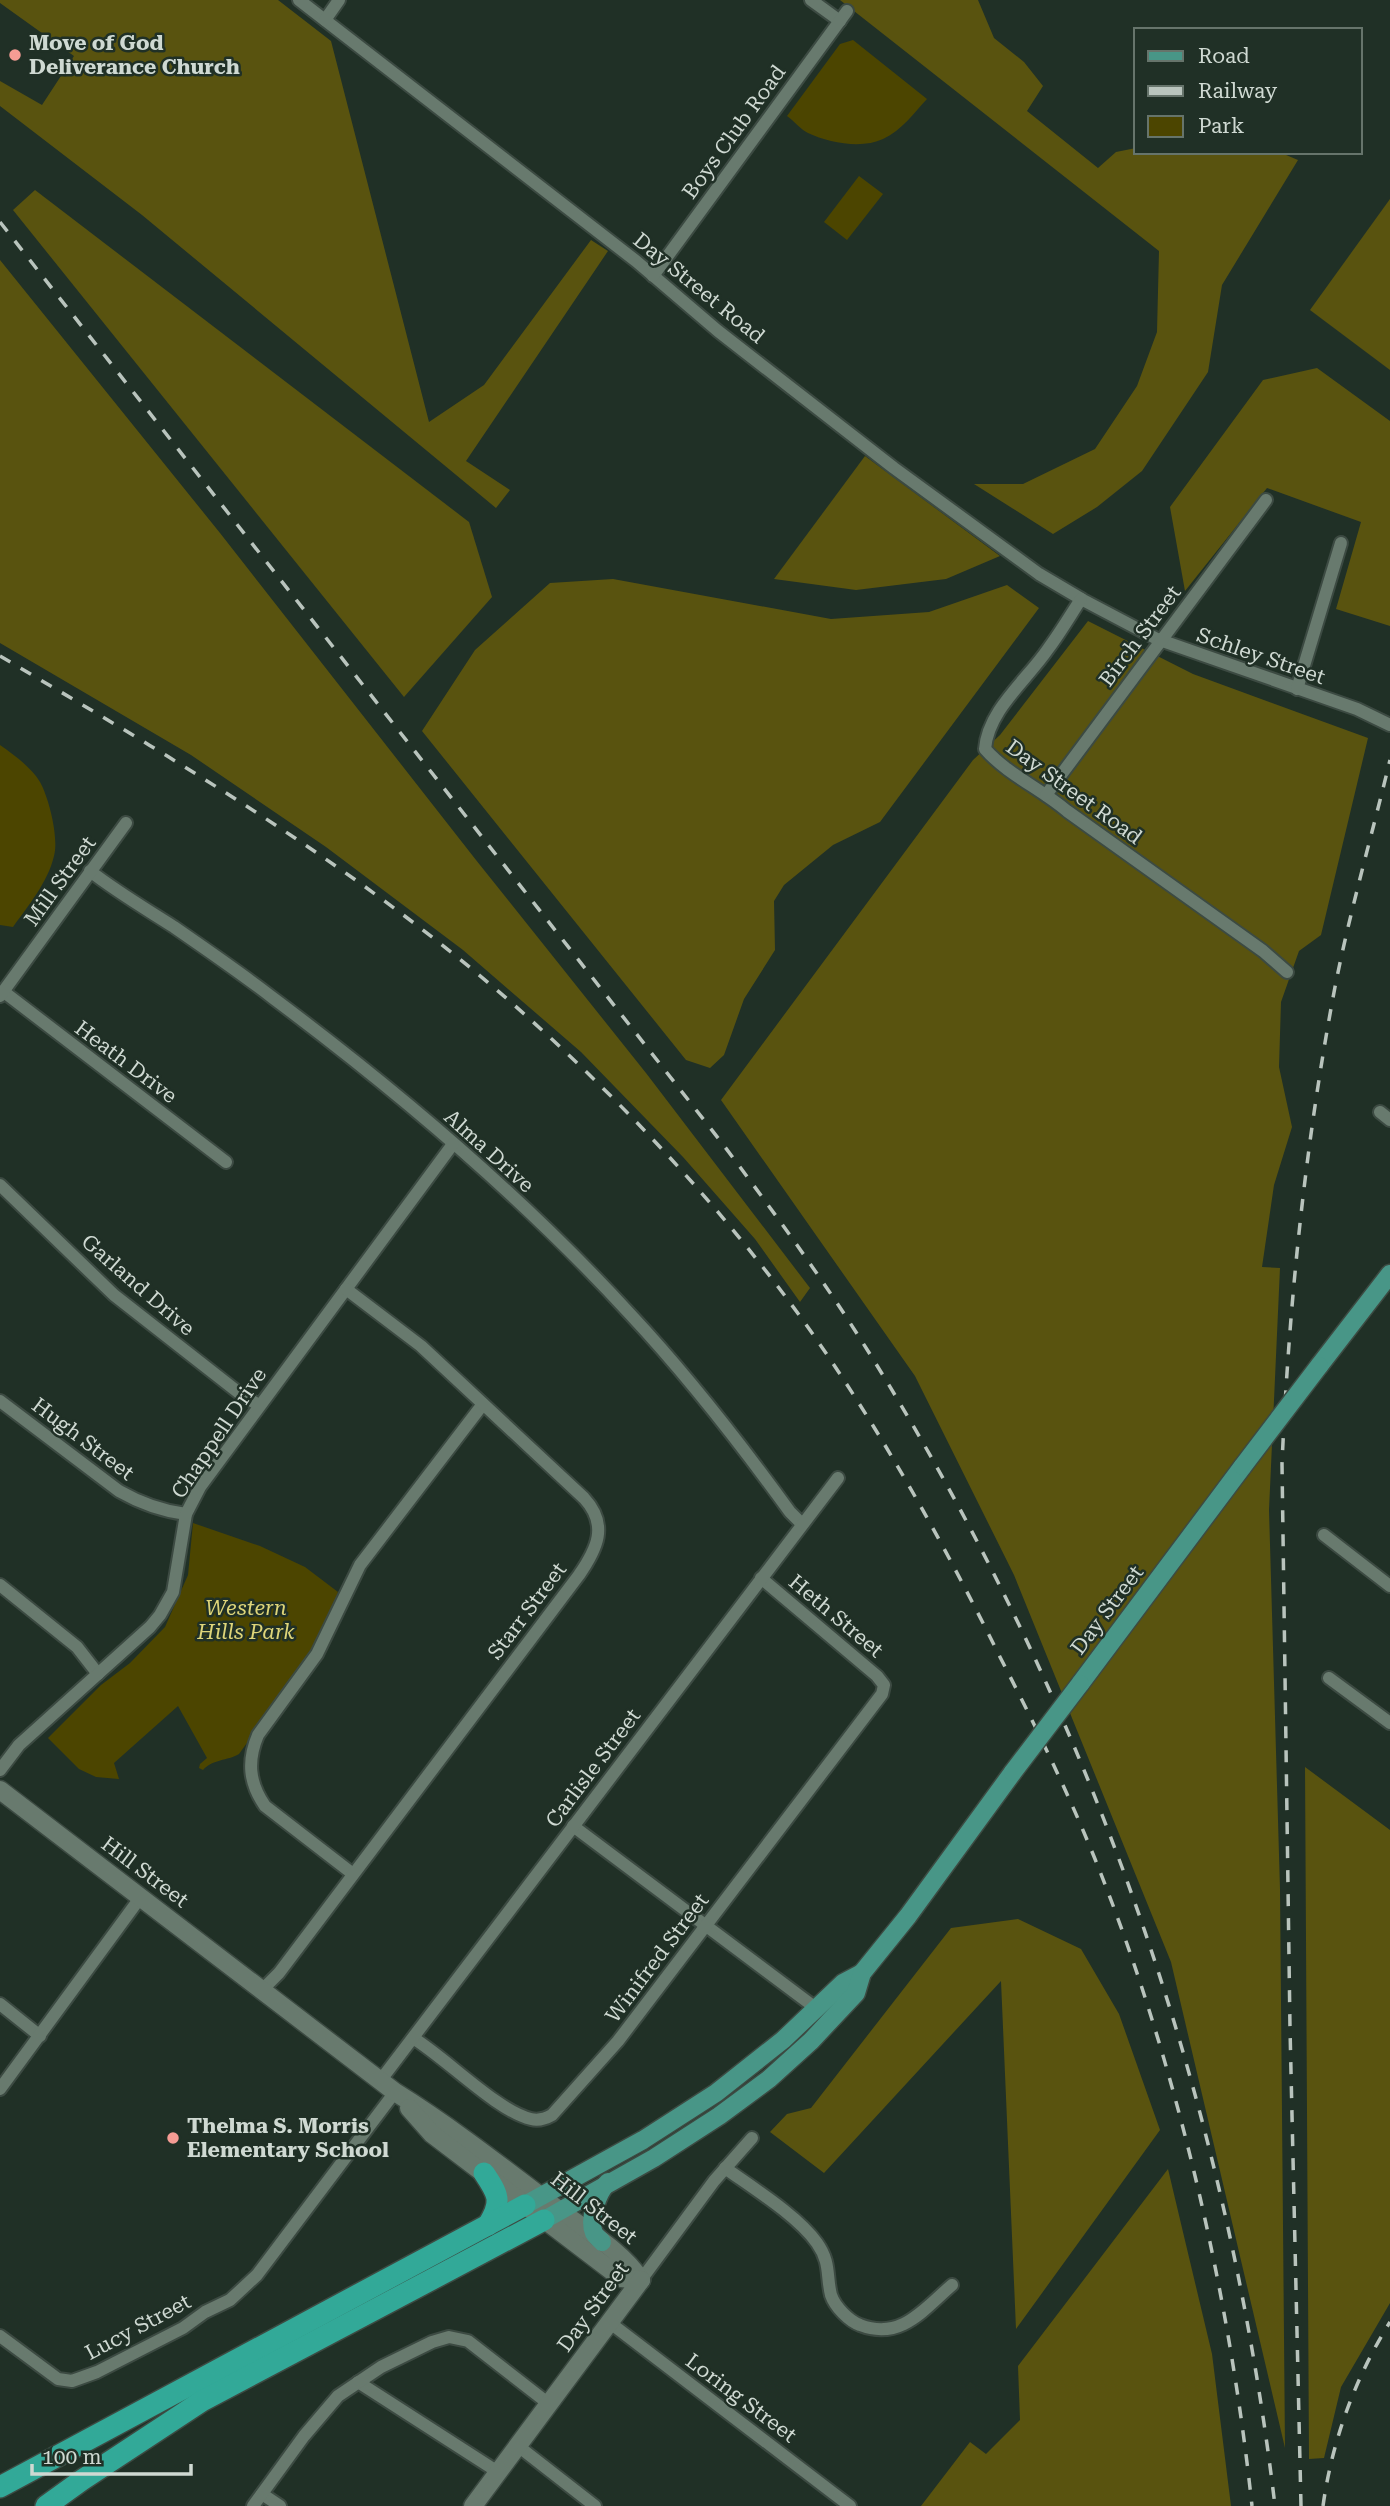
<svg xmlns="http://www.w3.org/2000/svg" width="1390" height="2506" font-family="'Roboto Serif',serif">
<rect width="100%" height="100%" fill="#203026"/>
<!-- green -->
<g fill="#4c4500">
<path d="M853,40L927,99C915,112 901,131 883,139C862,149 829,143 808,133C801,130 794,121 787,116L840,44Z"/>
<path d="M859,176L883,194L847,240L824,222Z"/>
<path d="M0,745C14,755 31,767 40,782C49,798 59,838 54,856C48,882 28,906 13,927L0,925Z"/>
<path d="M193,1523L260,1546L305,1567L338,1592L329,1619L312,1653L239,1754C227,1761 213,1759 203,1770L199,1768L200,1764L207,1758L178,1706L114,1763L119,1779L96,1777L79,1769L48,1738L101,1685L130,1663L165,1627L188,1575Z"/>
</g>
<!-- forest -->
<g fill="#59530f">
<path d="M0,0H278L331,41L429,422L484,385L591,240L608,251L466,461L510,490L496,508L142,215L0,106V81L42,105L74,56L0,3Z"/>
<path d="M840,0H978L994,38L1024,62L1043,86L1027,111L1098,168L1116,152L1136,148V152H1199L1210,155L1279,152L1298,160L1222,285L1208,372L1142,471L1097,507L1053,534L974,484H1023L1095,449L1137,386L1157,332L1159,251Z"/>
<path d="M35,190L469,522L492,597L404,697L13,210Z"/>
<path d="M1390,199V370L1310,310Z"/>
<path d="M0,260L220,533L476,860L646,1073L810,1288L800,1302L755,1239L683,1157L581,1052L463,950L326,847L191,755L0,643Z"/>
<path d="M1317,368L1390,421V626L1336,609L1361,522L1267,488L1185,591L1170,507L1263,380Z"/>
<path d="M865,456L1000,556L946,579L856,590L774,579Z"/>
<path d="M613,579L831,619L929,612L1007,585L1039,608L880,822L833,845L784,885L774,901L775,950L744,999L724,1055L710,1068L686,1060L422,731L475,650L550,583Z"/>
<path d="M1088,621L1193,674L1368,738L1321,935L1299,951L1281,1002L1279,1067L1292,1127L1274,1185L1262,1267L1280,1268L1269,1510L1280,1889L1285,2448L1171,1962L1014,1575L915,1376L721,1100L973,760L1000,735Z"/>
<path d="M1305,1767L1390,1830V2303L1341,2387L1324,2458L1309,2459Z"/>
<path d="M1018,1919L1081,1949L1119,2014L1160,2130L1016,2329L1001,1981L824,2173L770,2132L787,2114L811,2108L951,1928Z"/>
<path d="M1168,2169L1212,2354L1231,2506H921L970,2442L986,2454L1020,2420L1018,2366Z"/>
</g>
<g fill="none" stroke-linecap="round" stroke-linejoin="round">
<defs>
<g id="street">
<path d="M299,0L636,261L718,331L894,468L1039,574L1083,600L1157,639L1357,709L1390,725"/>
<path d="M811,0L840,21"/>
<path d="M325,20L339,0"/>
<path d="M653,276L847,11"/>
<path d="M1081,599C1070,616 1060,633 1048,649C1027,680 988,710 985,749C1008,775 1040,788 1067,811L1263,951L1287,972"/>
<path d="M1297,689L1341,543"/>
<path d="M1046,795L1266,500"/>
<path d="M90,871C117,892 146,909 174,927C207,950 241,973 273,998C400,1093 523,1197 630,1314C688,1376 740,1443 790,1512L802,1524"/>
<path d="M4,992L226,1162"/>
<path d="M0,996L126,823"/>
<path d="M1380,1112L1390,1120"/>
<path d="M0,1185L114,1295L243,1396L259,1405"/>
<path d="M0,1401L119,1491C140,1503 162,1511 186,1514"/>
<path d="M1324,1535L1390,1586"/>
<path d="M0,1585L77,1647L98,1674"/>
<path d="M1329,1678L1390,1723"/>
<path d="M0,1770L19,1745L150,1627L160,1615L173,1592L186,1514L200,1487L453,1144"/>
<path d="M573,1826L817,2009"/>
<path d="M353,1874L265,1806C249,1783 247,1761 258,1735L317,1654L360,1565L483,1404"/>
<path d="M262,1990L279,1973L579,1575C597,1549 609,1525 584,1498L421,1346L346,1289"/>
<path d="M0,2004L40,2036"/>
<path d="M413,2038C446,2058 497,2111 531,2119C539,2121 545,2119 552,2115L618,2041L882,1694L884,1685L877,1676L761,1578"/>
<path d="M380,2081L838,1478"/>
<path d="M0,2089L140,1898"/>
<path d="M725,2168C753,2188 798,2216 817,2243C831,2263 826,2275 831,2295C835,2307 849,2321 860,2325C901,2341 924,2309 952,2285"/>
<path d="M641,2280L714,2181L752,2138"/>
<path d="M609,2322L850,2506"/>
<path d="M0,2336L58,2379L72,2381L97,2372L183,2328L205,2312L230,2300L257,2275L395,2092"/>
<path d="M358,2382L498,2472"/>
<path d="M518,2446L595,2506"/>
<path d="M262,2494L280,2506"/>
<path d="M253,2506L304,2436L338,2396L381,2367L432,2342L449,2337L468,2341L549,2404"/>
</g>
<g id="secondary">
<path d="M0,1790L395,2092C453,2128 506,2170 560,2211C588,2232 622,2251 641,2280"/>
<path d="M409,2108L432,2134L621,2278L641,2280"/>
<path d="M473,2506L641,2280"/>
</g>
<g id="primary">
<path d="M1319,1366L1390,1274"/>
<path d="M1080,1684L1243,1466"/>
<path d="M525,2205L643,2140L716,2093L783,2040L843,1983L862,1973"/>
<path d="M544,2220L654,2158L719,2116L769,2079L811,2041L856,1993L862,1973L908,1916L1013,1772"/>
<path d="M602,2242C600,2239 596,2237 594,2233C588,2219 598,2192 608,2182"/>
</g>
<g id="highway">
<path d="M484,2173C498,2194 503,2201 488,2225"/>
<path d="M0,2487L525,2205"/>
<path d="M46,2506L82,2480L202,2401L544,2220"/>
</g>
</defs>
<!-- street casing -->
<use href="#street" stroke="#3c4a42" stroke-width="16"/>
<!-- secondary casing -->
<use href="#secondary" stroke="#3c4a42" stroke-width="21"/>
<!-- primary casing -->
<use href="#primary" stroke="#3c4a42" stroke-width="21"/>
<!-- highway casing -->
<use href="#highway" stroke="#3c4a42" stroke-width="24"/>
<!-- street -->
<use href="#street" stroke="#687a6e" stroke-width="12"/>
<!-- secondary -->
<use href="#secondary" stroke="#687a6e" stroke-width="18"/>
<!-- primary -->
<use href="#primary" stroke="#489687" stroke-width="18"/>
<!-- highway -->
<use href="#highway" stroke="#32a998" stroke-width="21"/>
<!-- rail -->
<g stroke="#b9c4bd" stroke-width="3.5" stroke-dasharray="12 12" stroke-linecap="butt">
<path d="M0,222L722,1143C773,1211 823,1279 868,1351C1089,1705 1226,2092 1275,2506"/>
<path d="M0,656C178,761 357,867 513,1004C627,1105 732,1218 819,1343C888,1443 946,1548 1000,1657C1034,1723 1067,1790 1095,1859C1176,2060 1229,2290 1252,2506"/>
<path d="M1301,2506L1290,2028L1282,1464C1289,1304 1305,1145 1335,987C1350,911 1372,835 1390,760"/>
<path d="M1323,2506C1332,2441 1355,2378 1390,2322"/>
</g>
<defs>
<g id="primary-bridge">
<path d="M1243,1466L1319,1366"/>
<path d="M1013,1772L1080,1684"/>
</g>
</defs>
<!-- primary-bridge casing -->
<use href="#primary-bridge" stroke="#3c4a42" stroke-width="21" stroke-linecap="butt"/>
<!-- primary-bridge -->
<use href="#primary-bridge" stroke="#489687" stroke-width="18"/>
</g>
<!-- markers -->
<g fill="#f59c94" stroke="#203026" stroke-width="2.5">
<circle cx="15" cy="55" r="7"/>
<circle cx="173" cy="2138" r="7"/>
</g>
<g text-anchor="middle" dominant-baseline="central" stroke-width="5" stroke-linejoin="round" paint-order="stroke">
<!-- poi labels -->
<g font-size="21" font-weight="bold" fill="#cfd9d2" stroke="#203026" text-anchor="start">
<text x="29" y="43">Move of God<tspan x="29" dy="24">Deliverance Church</tspan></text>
<text x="187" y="2126">Thelma S. Morris<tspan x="187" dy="24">Elementary School</tspan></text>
</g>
<!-- street labels -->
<g font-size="21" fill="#cfd9d2" stroke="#203026">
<text transform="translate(734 132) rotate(-54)">Boys Club Road</text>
<text transform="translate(699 288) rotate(39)">Day Street Road</text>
<text transform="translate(1140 636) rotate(-53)">Birch Street</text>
<text transform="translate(1261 656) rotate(19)">Schley Street</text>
<text transform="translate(1074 792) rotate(36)">Day Street Road</text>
<text transform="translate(60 881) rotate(-54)">Mill Street</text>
<text transform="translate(126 1062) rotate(37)">Heath Drive</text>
<text transform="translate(489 1151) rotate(42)">Alma Drive</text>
<text transform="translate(138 1285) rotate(41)">Garland Drive</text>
<text transform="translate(219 1433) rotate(-56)">Chappell Drive</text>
<text transform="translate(83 1439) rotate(37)">Hugh Street</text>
<text transform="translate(1107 1610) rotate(-53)">Day Street</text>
<text transform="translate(527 1611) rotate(-53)">Starr Street</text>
<text transform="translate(836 1616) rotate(40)">Heth Street</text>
<text transform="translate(593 1768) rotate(-53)">Carlisle Street</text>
<text transform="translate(145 1872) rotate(37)">Hill Street</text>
<text transform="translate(657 1958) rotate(-53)">Winifred Street</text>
<text transform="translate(594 2208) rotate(38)">Hill Street</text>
<text transform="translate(593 2307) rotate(-54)">Day Street</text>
<text transform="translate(138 2327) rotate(-28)">Lucy Street</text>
<text transform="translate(741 2398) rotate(37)">Loring Street</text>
</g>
<!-- park labels -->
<g font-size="21" font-style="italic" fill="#ded579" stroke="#203026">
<text x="246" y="1608">Western<tspan x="246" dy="24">Hills Park</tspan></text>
</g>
</g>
<!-- legend -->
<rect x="1134" y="28" width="228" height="126" fill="#203026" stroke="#66746b" stroke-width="2"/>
<rect x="1148" y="51" width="35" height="10" fill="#489687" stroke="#66746b" stroke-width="2"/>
<text x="1198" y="63" font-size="21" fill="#cfd9d2">Road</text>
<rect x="1148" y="86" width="35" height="10" fill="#b9c4bd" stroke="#66746b" stroke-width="2"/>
<text x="1198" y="98" font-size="21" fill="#cfd9d2">Railway</text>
<rect x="1148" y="116" width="35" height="21" fill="#4c4500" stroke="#66746b" stroke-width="2"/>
<text x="1198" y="133" font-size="21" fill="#cfd9d2">Park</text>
<!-- scale -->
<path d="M32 2464v10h159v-10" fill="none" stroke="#cfd9d2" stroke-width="3.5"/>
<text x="42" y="2464" font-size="21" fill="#cfd9d2" stroke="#203026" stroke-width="5" paint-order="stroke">100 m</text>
</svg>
